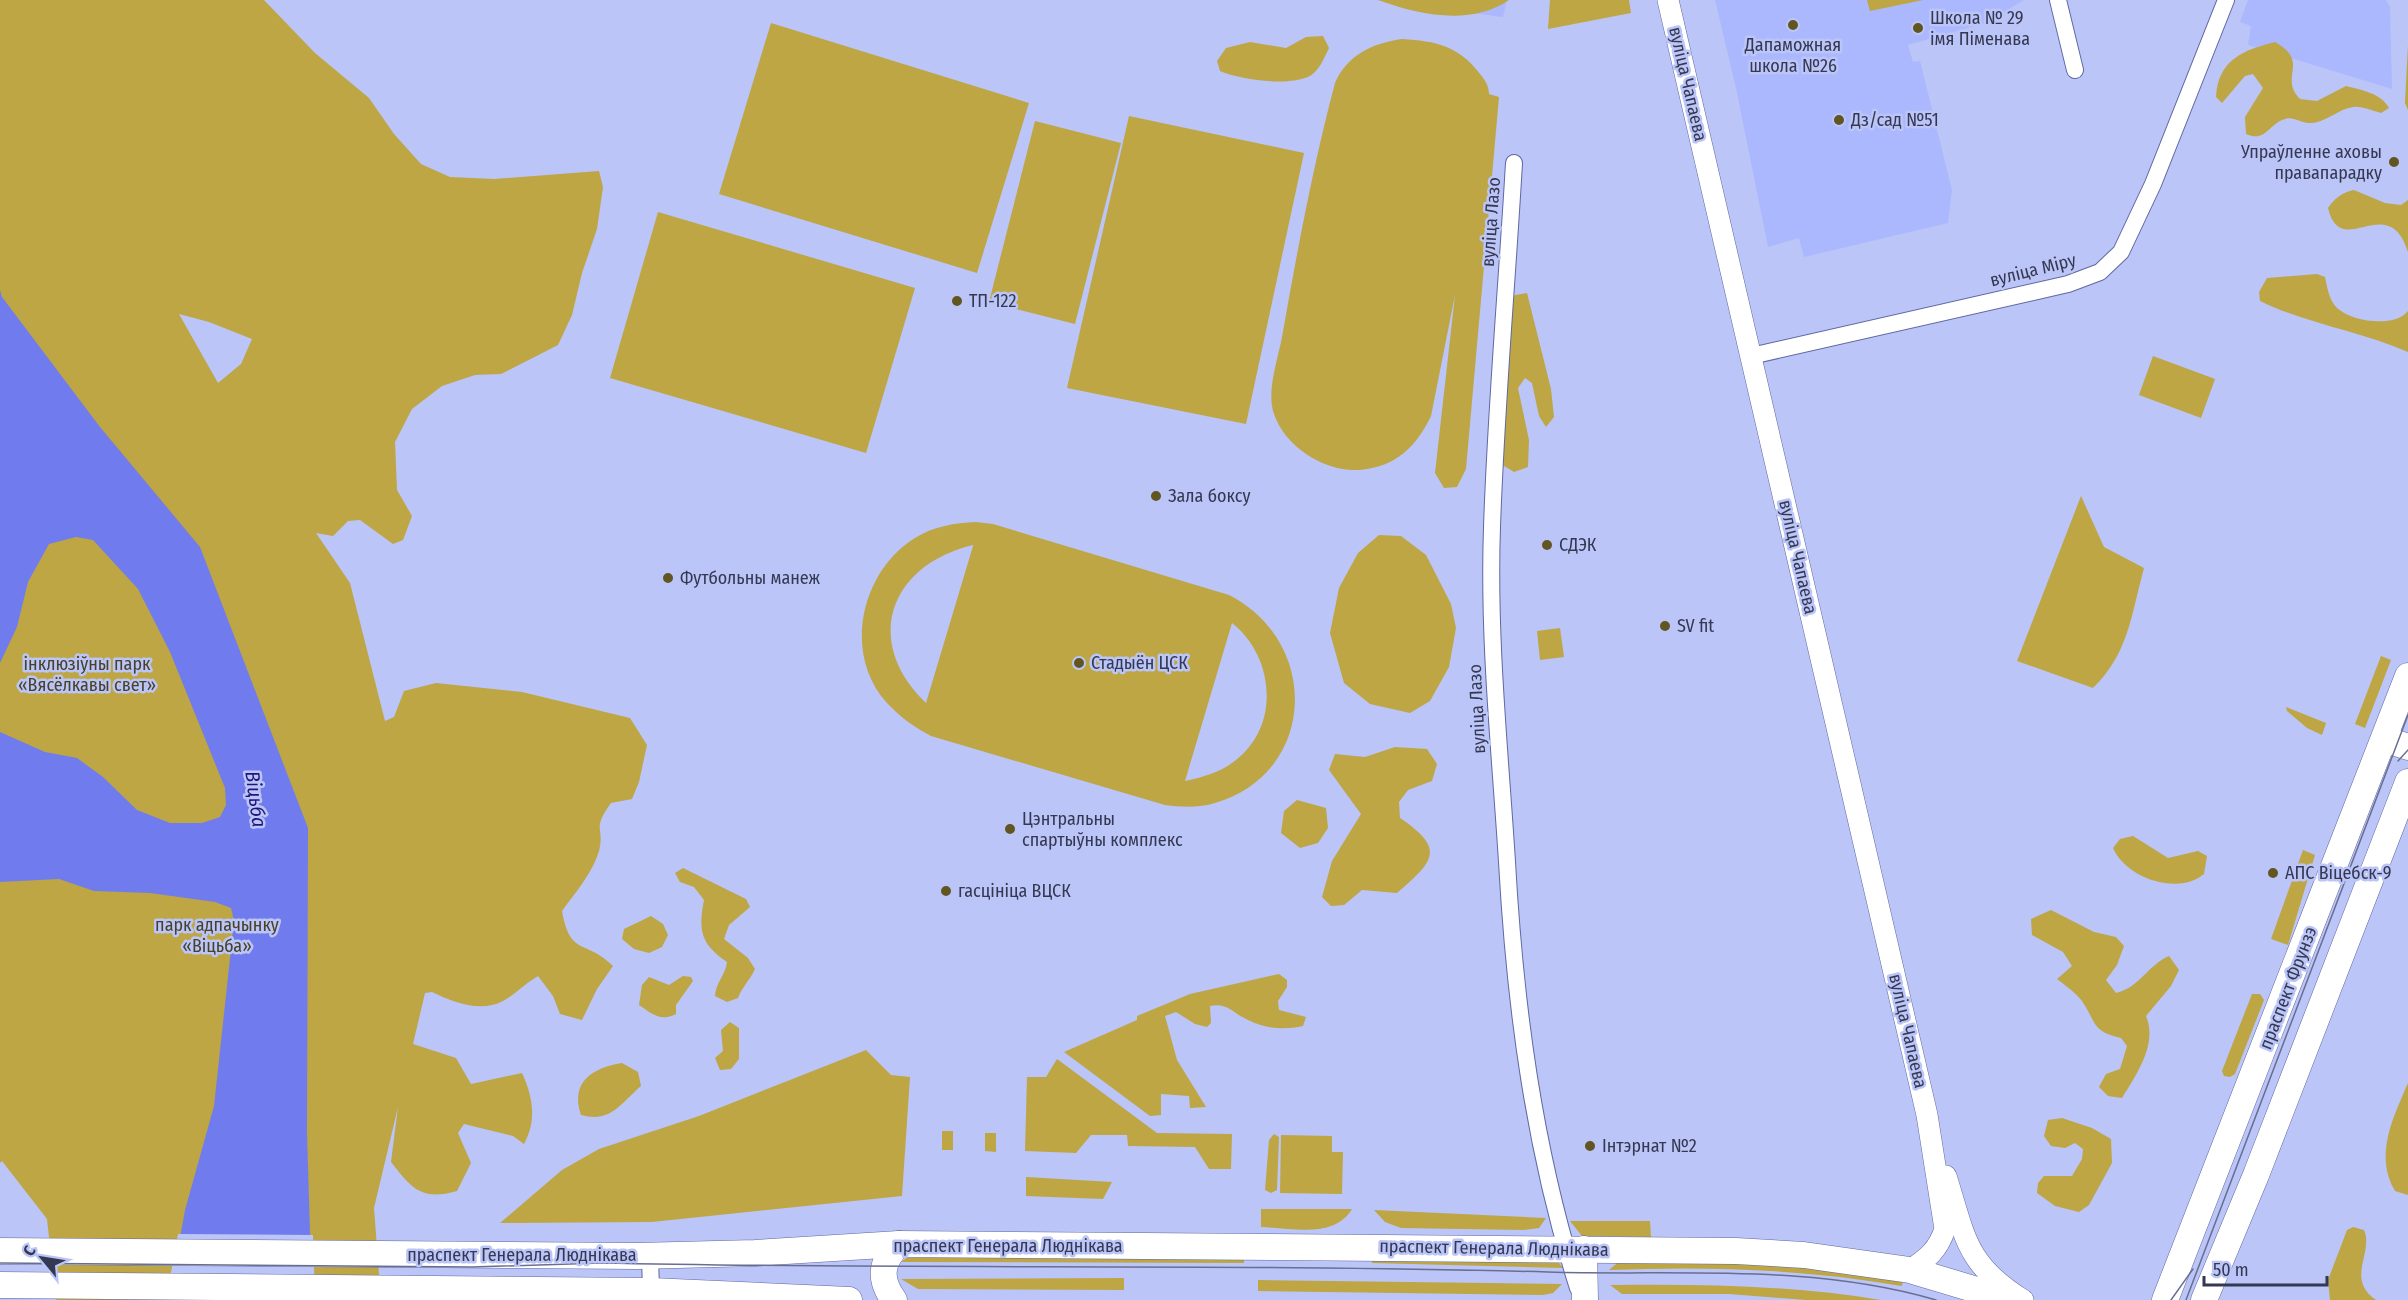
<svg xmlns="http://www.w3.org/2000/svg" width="2408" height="1300" font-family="'Fira Sans Condensed',sans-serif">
<rect width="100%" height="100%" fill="#bbc5f7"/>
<!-- built -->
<g fill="#abb8fd">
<path d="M1376,0H1507L1503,17Z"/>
<path d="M1715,0H2024L1985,23L1908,45L1913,62L1920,61L1952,190L1948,223L1804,257L1799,238L1768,247L1736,88Z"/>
<path d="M2248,0H2386L2390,7L2392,89L2248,45L2251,26L2240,22Z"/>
</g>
<!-- green -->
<g fill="#bda643" fill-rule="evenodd">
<path d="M0,0H264L315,53L369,98L394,134L421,164L450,177L494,179L599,171L603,187L597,229L582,273L572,315L558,345L501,374L475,375L442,386L412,409L395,442L397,490L412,516L403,540L393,544L360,520L348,521L333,536L316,533L350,583L385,721L394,717L404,691L436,683L522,692L630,718L647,745L639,782L632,799L611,803C591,831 605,826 599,851C593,872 575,893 562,911C570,957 586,939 613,966L597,989L582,1020L560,1014L553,996L538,976C526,983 514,995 503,1001C480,1013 453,1002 432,992L425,993L413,1044L456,1058L471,1084L522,1073C533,1097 537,1120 524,1144L513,1136L464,1124L458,1133L471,1163L457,1191C422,1201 412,1189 391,1162L398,1107L374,1208L381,1300H56L47,1219L2,1161L0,1163ZM179,314L209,322L252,339L241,364L218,383Z"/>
<path d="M1378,0H1509C1471,26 1419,15 1378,0Z"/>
<path d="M1550,0H1629L1631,13L1548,29Z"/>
<path d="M1867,0H1923L1870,11Z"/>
<path d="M771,23L1029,103L977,273L719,194Z"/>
<path d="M1323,36L1329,48C1324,58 1319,72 1308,77C1286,86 1241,80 1220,71L1217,61L1226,48L1250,42L1286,48L1306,37Z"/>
<path d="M1402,39C1436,41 1459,46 1480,74C1485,80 1489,86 1489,94L1499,97L1466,469L1457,487L1444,488L1435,473L1455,295L1431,416C1416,447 1396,467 1359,470C1325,472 1285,447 1274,414C1266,392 1278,359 1282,337C1297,252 1313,166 1335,83C1347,55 1373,43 1402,39Z"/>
<path d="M2275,42C2311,62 2278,77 2300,99L2317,101L2346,86C2361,90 2381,93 2389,108L2381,113C2373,111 2362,106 2353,107C2338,109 2324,124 2309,123C2300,123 2292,115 2282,120C2267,127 2265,142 2246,134L2245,117L2263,88L2253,74L2245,76L2222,103L2216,97C2218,60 2243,50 2275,42Z"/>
<path d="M2408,45V110L2405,103Z"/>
<path d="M1129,116L1304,153L1246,424L1067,388Z"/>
<path d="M1035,121L1121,143L1075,324L989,302Z"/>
<path d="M2354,190L2385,203L2401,205L2408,200V252C2388,189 2341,262 2328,208C2334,199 2342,192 2354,190Z"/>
<path d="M658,212L915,288L866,453L610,378Z"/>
<path d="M2317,274L2325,277C2327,287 2329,300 2337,308C2352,322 2395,328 2408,311V352C2360,331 2307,324 2260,301L2259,292L2267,278Z"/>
<path d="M1527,293L1551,389L1554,417L1546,427L1539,416L1532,383L1525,378L1518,388L1529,440L1528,467L1514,472L1501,464L1511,301L1515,295Z"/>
<path d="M2153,356L2215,379L2201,418L2139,395Z"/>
<path d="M2081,496L2104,547L2144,568C2131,615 2129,653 2093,688L2017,661Z"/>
<path d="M976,522L993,524L1229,595C1321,642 1317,773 1215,803C1199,808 1182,807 1165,805L931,736C914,727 900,717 887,703C842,654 861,571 915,538C934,526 955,523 976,522ZM973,545V546L926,703C862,642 889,565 973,545ZM1232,623C1274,656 1281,725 1236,760C1221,772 1204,777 1185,781Z"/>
<path d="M1379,535L1401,536L1426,555L1451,604L1456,628L1449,667L1430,701L1410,713L1370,704L1344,683L1330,633L1339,588L1358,553Z"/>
<path d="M1560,628L1564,657L1540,660L1537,631Z"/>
<path d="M2381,656L2391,660L2365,728L2355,724Z"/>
<path d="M2286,707L2326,723L2322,735L2307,728L2287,711Z"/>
<path d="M1395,747L1427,749L1437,764L1432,781L1408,790L1399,802L1400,818C1446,849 1434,861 1397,893L1362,890L1344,905L1331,906L1322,897L1332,861L1361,814L1329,770L1335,754L1365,757Z"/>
<path d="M1297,800L1326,808L1328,828L1318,843L1300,848L1281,833L1284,811Z"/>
<path d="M2133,836L2168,858L2198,851L2207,856L2204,874C2178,896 2126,878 2113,848L2120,839Z"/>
<path d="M2303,850L2315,855L2288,945L2271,939Z"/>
<path d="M683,868L746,899L750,907L729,925L724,939L748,958L755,969C750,980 742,987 738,998L727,1002L715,996C716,982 725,976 727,962C701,944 698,931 704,900L694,887L680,882L675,873Z"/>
<path d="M2051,910L2094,932L2116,937L2124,946L2117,965L2106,980L2116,993C2139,988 2148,965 2169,956L2179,970L2171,986L2146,1016C2158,1044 2136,1075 2122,1098L2108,1096L2099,1087L2106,1074L2120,1069L2127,1046L2121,1038C2091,1031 2097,1023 2082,1001C2075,992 2066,986 2057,979L2072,966L2063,952L2032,935L2031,919Z"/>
<path d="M651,916L663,924L668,935L662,947L649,953L634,949L622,939L624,929Z"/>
<path d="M1279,974L1287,980V987L1278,1001L1279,1010L1306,1017L1303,1026C1284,1030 1266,1029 1248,1020C1233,1013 1227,1002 1210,1006L1211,1023L1207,1027L1195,1024L1176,1012L1165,1016L1177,1060L1206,1107L1190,1108L1189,1096L1161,1094V1115L1150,1116L1064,1052L1137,1020V1016L1190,994Z"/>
<path d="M683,976L691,977L693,981L676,1005V1014C661,1022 652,1014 639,1005L642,985L649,977L669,985Z"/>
<path d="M2252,994H2260L2264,1000L2235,1074L2230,1077L2224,1076L2222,1071Z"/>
<path d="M730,1022L739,1028V1059L731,1069L720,1070L715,1058L723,1051L721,1030Z"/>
<path d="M866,1050L891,1075L910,1077L902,1196L652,1222L500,1223L562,1170L599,1149L699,1116Z"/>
<path d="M1057,1059L1157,1133L1232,1134L1231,1169H1209L1195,1147L1128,1146L1127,1135H1091L1076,1153L1025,1151L1027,1077H1046Z"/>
<path d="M622,1063L638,1072L641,1086C620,1104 611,1123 581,1115C570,1082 592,1068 622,1063Z"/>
<path d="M2408,1083V1195L2395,1191C2374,1155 2393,1118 2408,1083Z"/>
<path d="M2062,1118L2092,1128L2111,1139L2112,1163L2089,1205L2079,1212L2055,1206L2037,1193L2038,1183L2044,1176H2072L2082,1159L2083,1149L2075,1143L2065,1148L2051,1146L2044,1136L2048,1120Z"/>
<rect x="942" y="1131" width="11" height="19"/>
<path d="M985,1133H996V1152L985,1151Z"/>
<path d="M1274,1134L1279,1137L1277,1190L1271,1193L1265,1190L1269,1140Z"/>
<path d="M1281,1135L1332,1136V1152H1343L1342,1194L1280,1193Z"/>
<path d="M1026,1177L1112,1182L1103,1199L1026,1196Z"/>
<path d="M1261,1209H1352C1334,1239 1292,1228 1261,1227Z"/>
<path d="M1374,1210L1546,1218L1539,1228L1523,1230L1401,1228L1385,1222Z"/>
<path d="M1570,1221H1650L1651,1237L1582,1236Z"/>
<path d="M2353,1227L2364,1230C2374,1253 2345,1279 2376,1300H2330L2328,1280L2347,1230Z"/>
<path d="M916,1251L1244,1253V1263L901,1262Z"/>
<path d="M1372,1255L1558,1262L1563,1268L1372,1263Z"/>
<path d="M1622,1259L1751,1260L1903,1279L1902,1286C1805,1269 1707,1266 1609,1270Z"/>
<path d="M1124,1278V1290L918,1289L901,1279Z"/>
<path d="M1258,1280L1562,1284L1553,1293L1543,1295L1258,1291Z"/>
<path d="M1610,1285C1701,1284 1791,1285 1881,1300H1806L1729,1294H1622Z"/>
</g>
<!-- water -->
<path fill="#707ced" d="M0,290L2,297L100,427L200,547L308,828L307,1133L312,1300H169L185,1210L214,1106L234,921L231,908L215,902L150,893L94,891L59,879L0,882V732L45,752L77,758L103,777L137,810L170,823H202L220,817L226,805L225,788L170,652L138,589L93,540L76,537L49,544L28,582L17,627L0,663Z"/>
<!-- pier -->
<path fill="#bbc5f7" d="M178,1234L313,1235L315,1300H166Z"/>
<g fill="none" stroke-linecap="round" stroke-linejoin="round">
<defs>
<g id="minor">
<path d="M2058,0L2075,70"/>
<path d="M1514,163C1507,284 1496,406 1492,527C1488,639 1500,751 1507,862C1515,1006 1534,1150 1578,1288"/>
<path d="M1751,356L2068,284L2100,272L2121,252L2153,184L2226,0"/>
<path d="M650,1256L651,1291"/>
</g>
<g id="tertiary">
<path d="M1668,0L1927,1115L1945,1229C1938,1250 1928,1258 1910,1270"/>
<path d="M1946,1176C1965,1236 1965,1264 2023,1300"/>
</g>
<g id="primary">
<path d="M2384,739L2408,747"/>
<path d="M1584,1249L1585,1300"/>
<path d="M0,1251L637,1256L755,1253L899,1244L1736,1251L1804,1255L1910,1270L2010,1300"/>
<path d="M0,1285L651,1291L849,1300"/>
<path d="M894,1300C879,1280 880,1262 899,1244"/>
<path d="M2165,1300L2408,676"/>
<path d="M2204,1300L2256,1175L2408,782"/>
</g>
</defs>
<!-- minor casing -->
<use href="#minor" stroke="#5f68a0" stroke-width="18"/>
<!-- tertiary casing -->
<use href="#tertiary" stroke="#5f68a0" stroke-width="22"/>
<!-- primary casing -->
<use href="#primary" stroke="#5f68a0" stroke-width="27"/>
<!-- minor -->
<use href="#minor" stroke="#fff" stroke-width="16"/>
<!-- tertiary -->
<use href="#tertiary" stroke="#fff" stroke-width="21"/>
<!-- primary -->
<use href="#primary" stroke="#fff" stroke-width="26"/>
<!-- tram -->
<g stroke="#686e91" stroke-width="1.5">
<path d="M2398,761L2408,750"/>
<path d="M0,1263L472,1267L601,1263C916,1270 1232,1263 1548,1272C1676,1276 1811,1263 1936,1300"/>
<path d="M2171,1300L2193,1269"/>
<path d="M2186,1300L2408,715"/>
</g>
</g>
<!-- markers -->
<g fill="#615522" stroke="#bbc5f7" stroke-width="2">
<circle cx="1793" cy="25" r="6"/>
<circle cx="1918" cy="28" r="6"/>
<circle cx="1839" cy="120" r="6"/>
<circle cx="2394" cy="162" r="6"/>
<circle cx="957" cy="301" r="6"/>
<circle cx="1156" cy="496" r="6"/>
<circle cx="1547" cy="545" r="6"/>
<circle cx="668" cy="578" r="6"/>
<circle cx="1665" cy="626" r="6"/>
<circle cx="1079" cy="663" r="6"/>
<circle cx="1010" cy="829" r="6"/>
<circle cx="2273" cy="873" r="6"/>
<circle cx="946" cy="891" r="6"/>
<circle cx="1590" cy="1146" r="6"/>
</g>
<g text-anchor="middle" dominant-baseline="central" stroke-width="5" stroke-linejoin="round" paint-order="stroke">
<!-- poi labels -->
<g font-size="18" fill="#343852" stroke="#bbc5f7" text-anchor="start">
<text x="1930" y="18">Школа № 29<tspan x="1930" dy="21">імя Піменава</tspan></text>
<text x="1793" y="45" text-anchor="middle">Дапаможная<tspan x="1793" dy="21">школа №26</tspan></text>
<text x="1851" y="120">Дз/сад №51</text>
<text x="2382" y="152" text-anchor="end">Упраўленне аховы<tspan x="2382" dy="21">правапарадку</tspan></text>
<text x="969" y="301">ТП-122</text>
<text x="1168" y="496">Зала боксу</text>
<text x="1559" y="545">СДЭК</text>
<text x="680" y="578">Футбольны манеж</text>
<text x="1677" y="626">SV fit</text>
<text x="1091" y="663">Стадыён ЦСК</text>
<text x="1022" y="819">Цэнтральны<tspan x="1022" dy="21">спартыўны комплекс</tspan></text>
<text x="2285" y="873">АПС Віцебск-9</text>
<text x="958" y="891">гасцініца ВЦСК</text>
<text x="1602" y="1146">Інтэрнат №2</text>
</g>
<!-- street labels -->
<g font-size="18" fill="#343852" stroke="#bbc5f7">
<text transform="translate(1688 84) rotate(77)">вуліца Чапаева</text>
<text transform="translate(1491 222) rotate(-86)">вуліца Лазо</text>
<text transform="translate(2033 270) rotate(-14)">вуліца Міру</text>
<text transform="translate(1798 557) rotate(77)">вуліца Чапаева</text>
<text transform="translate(1477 709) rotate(-93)">вуліца Лазо</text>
<text transform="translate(2288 988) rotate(-69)">праспект Фрунзэ</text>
<text transform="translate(1908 1031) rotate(77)">вуліца Чапаева</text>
<text x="1008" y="1246">праспект Генерала Люднікава</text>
<text transform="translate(1494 1248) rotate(1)">праспект Генерала Люднікава</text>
<text x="522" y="1255">праспект Генерала Люднікава</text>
</g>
<!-- park labels -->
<g font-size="18" fill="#474128" stroke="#bbc5f7">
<text x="87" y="664">інклюзіўны парк<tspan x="87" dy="21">«Вясёлкавы свет»</tspan></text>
<text x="217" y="925">парк адпачынку<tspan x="217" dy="21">«Віцьба»</tspan></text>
</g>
<!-- water labels -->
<g font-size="20" font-style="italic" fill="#20157a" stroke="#bbc5f7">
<text transform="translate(256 799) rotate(82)">Віцьба</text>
</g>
</g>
<!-- north arrow -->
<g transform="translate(42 1258) rotate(300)" stroke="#bbc5f7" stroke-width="4.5" paint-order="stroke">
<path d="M0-4.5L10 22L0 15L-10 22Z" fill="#343852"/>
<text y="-9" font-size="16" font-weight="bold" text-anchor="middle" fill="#343852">С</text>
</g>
<!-- scale -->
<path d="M2204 1276v9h123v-9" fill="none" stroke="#343852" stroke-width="3"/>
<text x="2213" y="1276" font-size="18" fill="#343852" stroke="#bbc5f7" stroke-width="4.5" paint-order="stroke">50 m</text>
</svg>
